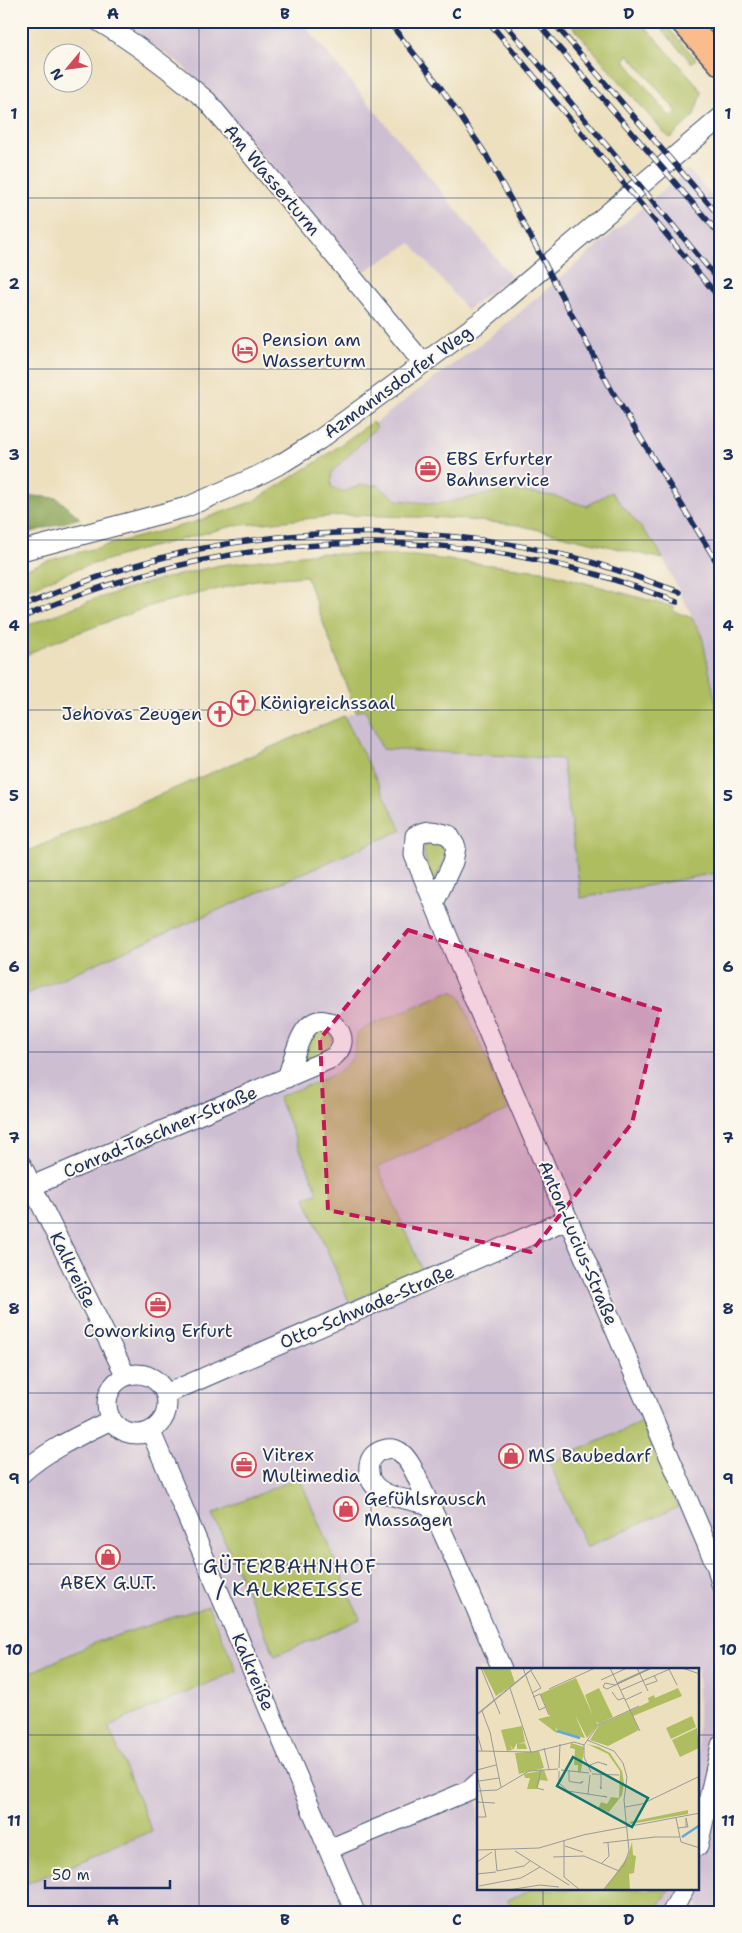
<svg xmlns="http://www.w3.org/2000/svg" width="742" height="1933" font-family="'Shantell Sans',sans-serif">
<rect width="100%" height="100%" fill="#fbf7ec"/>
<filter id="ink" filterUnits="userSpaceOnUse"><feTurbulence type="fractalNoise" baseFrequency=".02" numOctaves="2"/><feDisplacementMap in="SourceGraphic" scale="10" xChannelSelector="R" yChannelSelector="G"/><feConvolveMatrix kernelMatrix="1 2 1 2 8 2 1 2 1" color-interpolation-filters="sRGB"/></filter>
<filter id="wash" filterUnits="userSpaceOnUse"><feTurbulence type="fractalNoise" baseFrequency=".0096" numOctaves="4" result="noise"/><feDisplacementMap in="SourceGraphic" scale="20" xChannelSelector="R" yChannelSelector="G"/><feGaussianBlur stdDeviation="1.12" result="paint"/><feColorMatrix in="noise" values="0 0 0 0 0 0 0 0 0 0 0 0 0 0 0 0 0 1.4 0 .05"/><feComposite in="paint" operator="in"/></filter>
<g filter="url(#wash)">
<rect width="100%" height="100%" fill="#ede0bf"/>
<!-- industrial -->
<g fill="#cebed2" fill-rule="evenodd">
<path d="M117,21H301L511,276L467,310L411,243L360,274L232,119L183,66Z"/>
<path d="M688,169L721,206V729L702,636L663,559L518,525L449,518L345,515L311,471L500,329Z"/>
<path d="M365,709L383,749L562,759L582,898L721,872V1505L708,1507L721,1538V1912H700L698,1902L693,1912H21V1886L152,1831L108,1726L208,1606L97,1642L21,1677V996L402,829L344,716ZM478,1669H698V1889H478Z"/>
</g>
<!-- green -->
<g fill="#aebd60" stroke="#64765f" fill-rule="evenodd">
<path d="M568,21H640L693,80L702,92L693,117L670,138L664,133ZM628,55H629L677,112L670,117L624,60Z"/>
<path d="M654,21H662L696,59L692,63Z"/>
<path d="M372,422L377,427L332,472L331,487L344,492L361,485H378L397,500L438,504L508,490L553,496L587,506L611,492L657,547L663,559L518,525L449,518L345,515L233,526L136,551L74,570L21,592V571L50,560L192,523L254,501L318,461Z"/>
<path d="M318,553L415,556L542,571L674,607L673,611L692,618L702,636L721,729V872L581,898L562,759L382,749L365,709L356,712L306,576L255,580L156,604L48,644L21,658V628L92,600L154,581L220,565Z"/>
<path d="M344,716L402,830L21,996V854Z"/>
<path d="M429,839L444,842L448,852L434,882C429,869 418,851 429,839Z"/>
<path d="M448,992H455L460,997L508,1110L378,1167L422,1270L349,1302L305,1198L318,1192L278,1097C298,1088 339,1078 351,1060C358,1050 354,1038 360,1030Z"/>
<path d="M316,1029L327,1030L333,1038C332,1051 320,1056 308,1057L305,1053Z"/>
<path d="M642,1422L678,1507L586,1547L550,1463Z"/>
<path d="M299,1477L360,1619L275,1656L213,1514Z"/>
<path d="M208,1606L237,1671L108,1726L152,1831L21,1886V1677L97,1642Z"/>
<path d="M532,1889H670L655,1912H513L508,1900Z"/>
</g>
<!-- forest -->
<path fill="#8aa456" stroke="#526a5a" d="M21,495L57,498L80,518L21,535Z"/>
</g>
<g filter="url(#ink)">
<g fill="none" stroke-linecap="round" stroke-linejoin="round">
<defs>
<g id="minor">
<path d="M98,21C137,44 172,71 207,101L423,363"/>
<path d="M21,551L187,507L257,476L284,462L319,440L481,321L721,117"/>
<path d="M434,903L453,862L456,847L449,835C435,831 427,828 415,836L414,855L465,978L717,1568L721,1584"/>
<path d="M21,1164L126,1376"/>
<path d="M32,1186L330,1059C360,1041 327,1006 308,1027C298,1037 292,1064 287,1078"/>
<circle cx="137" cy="1404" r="30"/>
<path d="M166,1394L568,1219"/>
<path d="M151,1432L355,1912"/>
<path d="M21,1474C47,1450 80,1435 111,1420"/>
<path d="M430,1505C411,1499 369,1498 369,1471C368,1465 370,1458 375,1454C382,1449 392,1446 400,1452C411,1460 417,1478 423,1491C452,1549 476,1610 502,1669"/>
<path d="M698,1846L721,1745"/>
<path d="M329,1849L470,1790L478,1783"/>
<path d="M672,1912L684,1889"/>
</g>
<path id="major" d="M683,21L721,63"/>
</defs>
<!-- minor casing -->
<use href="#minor" stroke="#3a4a6d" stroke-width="21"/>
<!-- major casing -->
<use href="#major" stroke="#3a4a6d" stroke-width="28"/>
<!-- minor -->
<use href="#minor" stroke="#fff" stroke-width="19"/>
<!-- major -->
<use href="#major" stroke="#f9bc8a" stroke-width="25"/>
<defs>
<g id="rail">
<path d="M388,21L439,85L485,153L516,209L612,391L721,569"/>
<path d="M488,21L721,300"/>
<path d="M503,21L721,283"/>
<path d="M536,21L721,236"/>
<path d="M552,21L721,218"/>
<path d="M21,607C77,583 134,563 194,550C320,524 455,527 580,559C614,568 647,581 680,592"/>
<path d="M21,618C198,541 389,521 576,569C611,577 644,590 677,602"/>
</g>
</defs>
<!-- rail casing -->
<use href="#rail" stroke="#1b2f5e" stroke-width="5.5"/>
<!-- rail -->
<use href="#rail" stroke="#fbf7ec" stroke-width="4" stroke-dasharray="11" stroke-linecap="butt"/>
</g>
</g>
<!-- marked area -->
<path fill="#c2185b" fill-opacity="0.2" stroke="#c2185b" stroke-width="4" stroke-dasharray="10 6" stroke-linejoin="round" d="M408,930L660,1010L632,1123L531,1252L328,1210L320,1039Z"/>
<!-- grid -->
<path fill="none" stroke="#1b2f5e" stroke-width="1" stroke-opacity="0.55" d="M199,21V1912M371,21V1912M543,21V1669M21,198H721M21,369H721M21,540H721M21,710H721M21,881H721M21,1052H721M21,1223H721M21,1393H721M21,1564H721M21,1735H478M698,1735H721M543,1889V1912"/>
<!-- icons -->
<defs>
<symbol id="hotel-ring" viewBox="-11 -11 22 22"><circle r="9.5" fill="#fbf7ec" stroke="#d1495b" stroke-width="1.5"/><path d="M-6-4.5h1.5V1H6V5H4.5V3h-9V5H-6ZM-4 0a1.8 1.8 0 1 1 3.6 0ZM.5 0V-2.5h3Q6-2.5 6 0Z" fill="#d1495b"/></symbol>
<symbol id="office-ring" viewBox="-11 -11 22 22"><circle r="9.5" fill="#fbf7ec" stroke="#d1495b" stroke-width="1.5"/><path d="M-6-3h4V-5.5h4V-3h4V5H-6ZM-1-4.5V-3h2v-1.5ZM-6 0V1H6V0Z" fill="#d1495b"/></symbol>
<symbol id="church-ring" viewBox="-11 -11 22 22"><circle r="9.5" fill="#fbf7ec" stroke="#d1495b" stroke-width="1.5"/><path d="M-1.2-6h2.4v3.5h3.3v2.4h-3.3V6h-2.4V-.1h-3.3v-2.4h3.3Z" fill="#d1495b"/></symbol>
<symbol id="shop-ring" viewBox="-11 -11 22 22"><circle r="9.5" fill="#fbf7ec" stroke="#d1495b" stroke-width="1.5"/><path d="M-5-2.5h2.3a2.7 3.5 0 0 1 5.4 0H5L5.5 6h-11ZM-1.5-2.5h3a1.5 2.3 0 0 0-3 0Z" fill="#d1495b"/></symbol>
</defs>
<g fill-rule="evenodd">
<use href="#hotel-ring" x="231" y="336" width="28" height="28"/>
<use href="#office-ring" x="414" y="455" width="28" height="28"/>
<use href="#church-ring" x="229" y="689" width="28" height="28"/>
<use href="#church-ring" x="206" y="700" width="28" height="28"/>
<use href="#office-ring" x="144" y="1291" width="28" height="28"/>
<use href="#shop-ring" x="497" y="1442" width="28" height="28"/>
<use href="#office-ring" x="230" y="1451" width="28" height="28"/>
<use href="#shop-ring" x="332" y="1495" width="28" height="28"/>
<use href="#shop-ring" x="94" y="1543" width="28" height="28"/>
</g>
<g text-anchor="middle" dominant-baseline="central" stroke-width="4" stroke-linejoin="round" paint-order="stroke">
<!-- street labels -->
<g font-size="18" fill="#1b2f5e" stroke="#fbf7ec">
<text transform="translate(272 180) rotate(50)">Am Wasserturm</text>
<text transform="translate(398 382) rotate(-36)">Azmannsdorfer Weg</text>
<text transform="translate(160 1132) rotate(-23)">Conrad-Taschner-Straße</text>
<text transform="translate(578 1243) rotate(67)">Anton-Lucius-Straße</text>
<text transform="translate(73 1270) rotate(64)">Kalkreiße</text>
<text transform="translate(367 1307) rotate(-23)">Otto-Schwade-Straße</text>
<text transform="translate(253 1672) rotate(67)">Kalkreiße</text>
</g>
<!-- poi labels -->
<g font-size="18" fill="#1b2f5e" stroke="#fbf7ec" text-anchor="start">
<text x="262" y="340">Pension am<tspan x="262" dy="21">Wasserturm</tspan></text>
<text x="446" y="459">EBS Erfurter<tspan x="446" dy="21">Bahnservice</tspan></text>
<text x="260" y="703">Königreichssaal</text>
<text x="202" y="714" text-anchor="end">Jehovas Zeugen</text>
<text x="158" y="1331" text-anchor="middle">Coworking Erfurt</text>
<text x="262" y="1455">Vitrex<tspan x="262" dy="21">Multimedia</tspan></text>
<text x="528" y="1456">MS Baubedarf</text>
<text x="364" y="1499">Gefühlsrausch<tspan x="364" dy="21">Massagen</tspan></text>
<text x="108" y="1583" text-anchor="middle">ABEX G.U.T.</text>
</g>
<!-- quarter labels -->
<g font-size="20" letter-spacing="1" fill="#1b2f5e" stroke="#fbf7ec">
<text x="290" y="1566">GÜTERBAHNHOF<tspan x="290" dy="23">/ KALKREISSE</tspan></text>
</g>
</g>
<!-- overview -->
<g transform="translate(477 1668)">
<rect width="222" height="222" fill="#ede0bf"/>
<path d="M5,0H33L38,15L19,28ZM99,10L116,48L108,27L122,20L136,49L122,56L119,53L121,57L110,70L98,47L108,70L84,65L78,59L81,65L78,64L61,51L73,48L63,26ZM201,20L205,28L156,48L162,62L131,78L113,72L122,57L172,34L171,30L177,27L178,30ZM215,48L219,59L194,71L189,60ZM45,58L48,74L41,76L48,75L50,81H40V75L36,82L33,76L35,82L30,83L24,62ZM220,60L222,80L203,89L195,72ZM94,75L107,79L104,104H101V97H97L98,81L93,80ZM110,76L122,79L133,85L145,103L147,115L145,127L132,144L121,141L124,134L130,136L134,129L142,130L143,103L131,86ZM62,83L67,100L42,106L38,85ZM67,102L71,113L63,112L60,121H50L53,110H48L47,106ZM211,142V146L154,156L152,154ZM155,174L156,187L159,188L157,205L152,206L153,222H127L151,188Z" fill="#aebd60"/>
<path fill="none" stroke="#60aad8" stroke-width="2.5" d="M80,63L103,70M205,169L223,157"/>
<path fill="none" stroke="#999998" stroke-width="1" d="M4,0L23,46M46,0L62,42L69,39M133,0L163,63M160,0L171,23M174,0L138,17L128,15L126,19L130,21L175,0M205,0L223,6M192,1L200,17M54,3L64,20L55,25M124,12L150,0M140,15L173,0M169,17L180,13L177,7M33,20L54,84M72,21L118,0M144,22L193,1M135,24L141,32L147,30M56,29L63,26L72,47M148,32L165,24M5,43L13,64L24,119M0,46L56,0M0,47L57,0M0,65L5,83M110,72L137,83L146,95L150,109L147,132L152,183L147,197L126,222M107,77L121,57L162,38M107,77V89L114,104M67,80L72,101M0,83L56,84L97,74L107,77M113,97L121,94L130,97L127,96M82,100L83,76M64,101L60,120L67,122M0,102L19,97M84,102L112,105M82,103V115L91,123L130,129L127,128M92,103V113L95,114L103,115H105L106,113L103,115M0,106L9,149H0M115,106L142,107M2,113L22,110M123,118L124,121V106M0,123L20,122L52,103L81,101M111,126L113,107M0,134L18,135M148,139L165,136L223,108M199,150L204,174L223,180M201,160L209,159H211L209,150V159M87,173V209L103,222M126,175L178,169H203M88,178L106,184M0,182L62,180L106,167L223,145M18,182L20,203L47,198L53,193M38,183L92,217M76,189L107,188L142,203M0,194L15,184M124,196L132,188L131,175M0,206L19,204M2,218L44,210L63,199M31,222L63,217L82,219"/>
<path fill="#0f766e" fill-opacity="0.15" stroke="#0f766e" stroke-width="2.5" d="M96,89L171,130L155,159L80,118Z"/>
<rect width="222" height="222" fill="none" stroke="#1b2f5e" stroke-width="2.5"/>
</g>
<!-- margin -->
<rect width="742" height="1933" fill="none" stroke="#fbf7ec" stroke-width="55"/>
<!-- north arrow -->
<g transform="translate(68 68) rotate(241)"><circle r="24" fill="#fbf7ec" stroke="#a1a7b3"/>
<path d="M0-4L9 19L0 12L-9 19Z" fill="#d1495b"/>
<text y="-8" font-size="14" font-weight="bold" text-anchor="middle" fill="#1b2f5e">N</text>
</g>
<!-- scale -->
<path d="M45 1880v8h125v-8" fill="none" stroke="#1b2f5e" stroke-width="2.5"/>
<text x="52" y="1880" font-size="15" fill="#1b2f5e" stroke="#fbf7ec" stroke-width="4" paint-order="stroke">50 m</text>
<rect x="28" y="28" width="686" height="1878" fill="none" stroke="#1b2f5e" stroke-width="2"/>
<g font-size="16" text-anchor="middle" font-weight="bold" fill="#1b2f5e">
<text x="113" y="19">A</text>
<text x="285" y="19">B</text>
<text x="457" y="19">C</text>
<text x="629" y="19">D</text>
<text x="14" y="119">1</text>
<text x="728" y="119">1</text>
<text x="14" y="289">2</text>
<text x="728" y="289">2</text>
<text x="14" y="460">3</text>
<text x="728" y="460">3</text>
<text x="14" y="631">4</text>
<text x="728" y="631">4</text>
<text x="14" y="801">5</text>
<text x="728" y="801">5</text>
<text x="14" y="972">6</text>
<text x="728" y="972">6</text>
<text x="14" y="1143">7</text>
<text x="728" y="1143">7</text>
<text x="14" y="1314">8</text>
<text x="728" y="1314">8</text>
<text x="14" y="1484">9</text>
<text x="728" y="1484">9</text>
<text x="14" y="1655">10</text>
<text x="728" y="1655">10</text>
<text x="14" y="1826">11</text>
<text x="728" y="1826">11</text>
<text x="113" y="1925">A</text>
<text x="285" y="1925">B</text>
<text x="457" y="1925">C</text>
<text x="629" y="1925">D</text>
</g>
</svg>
